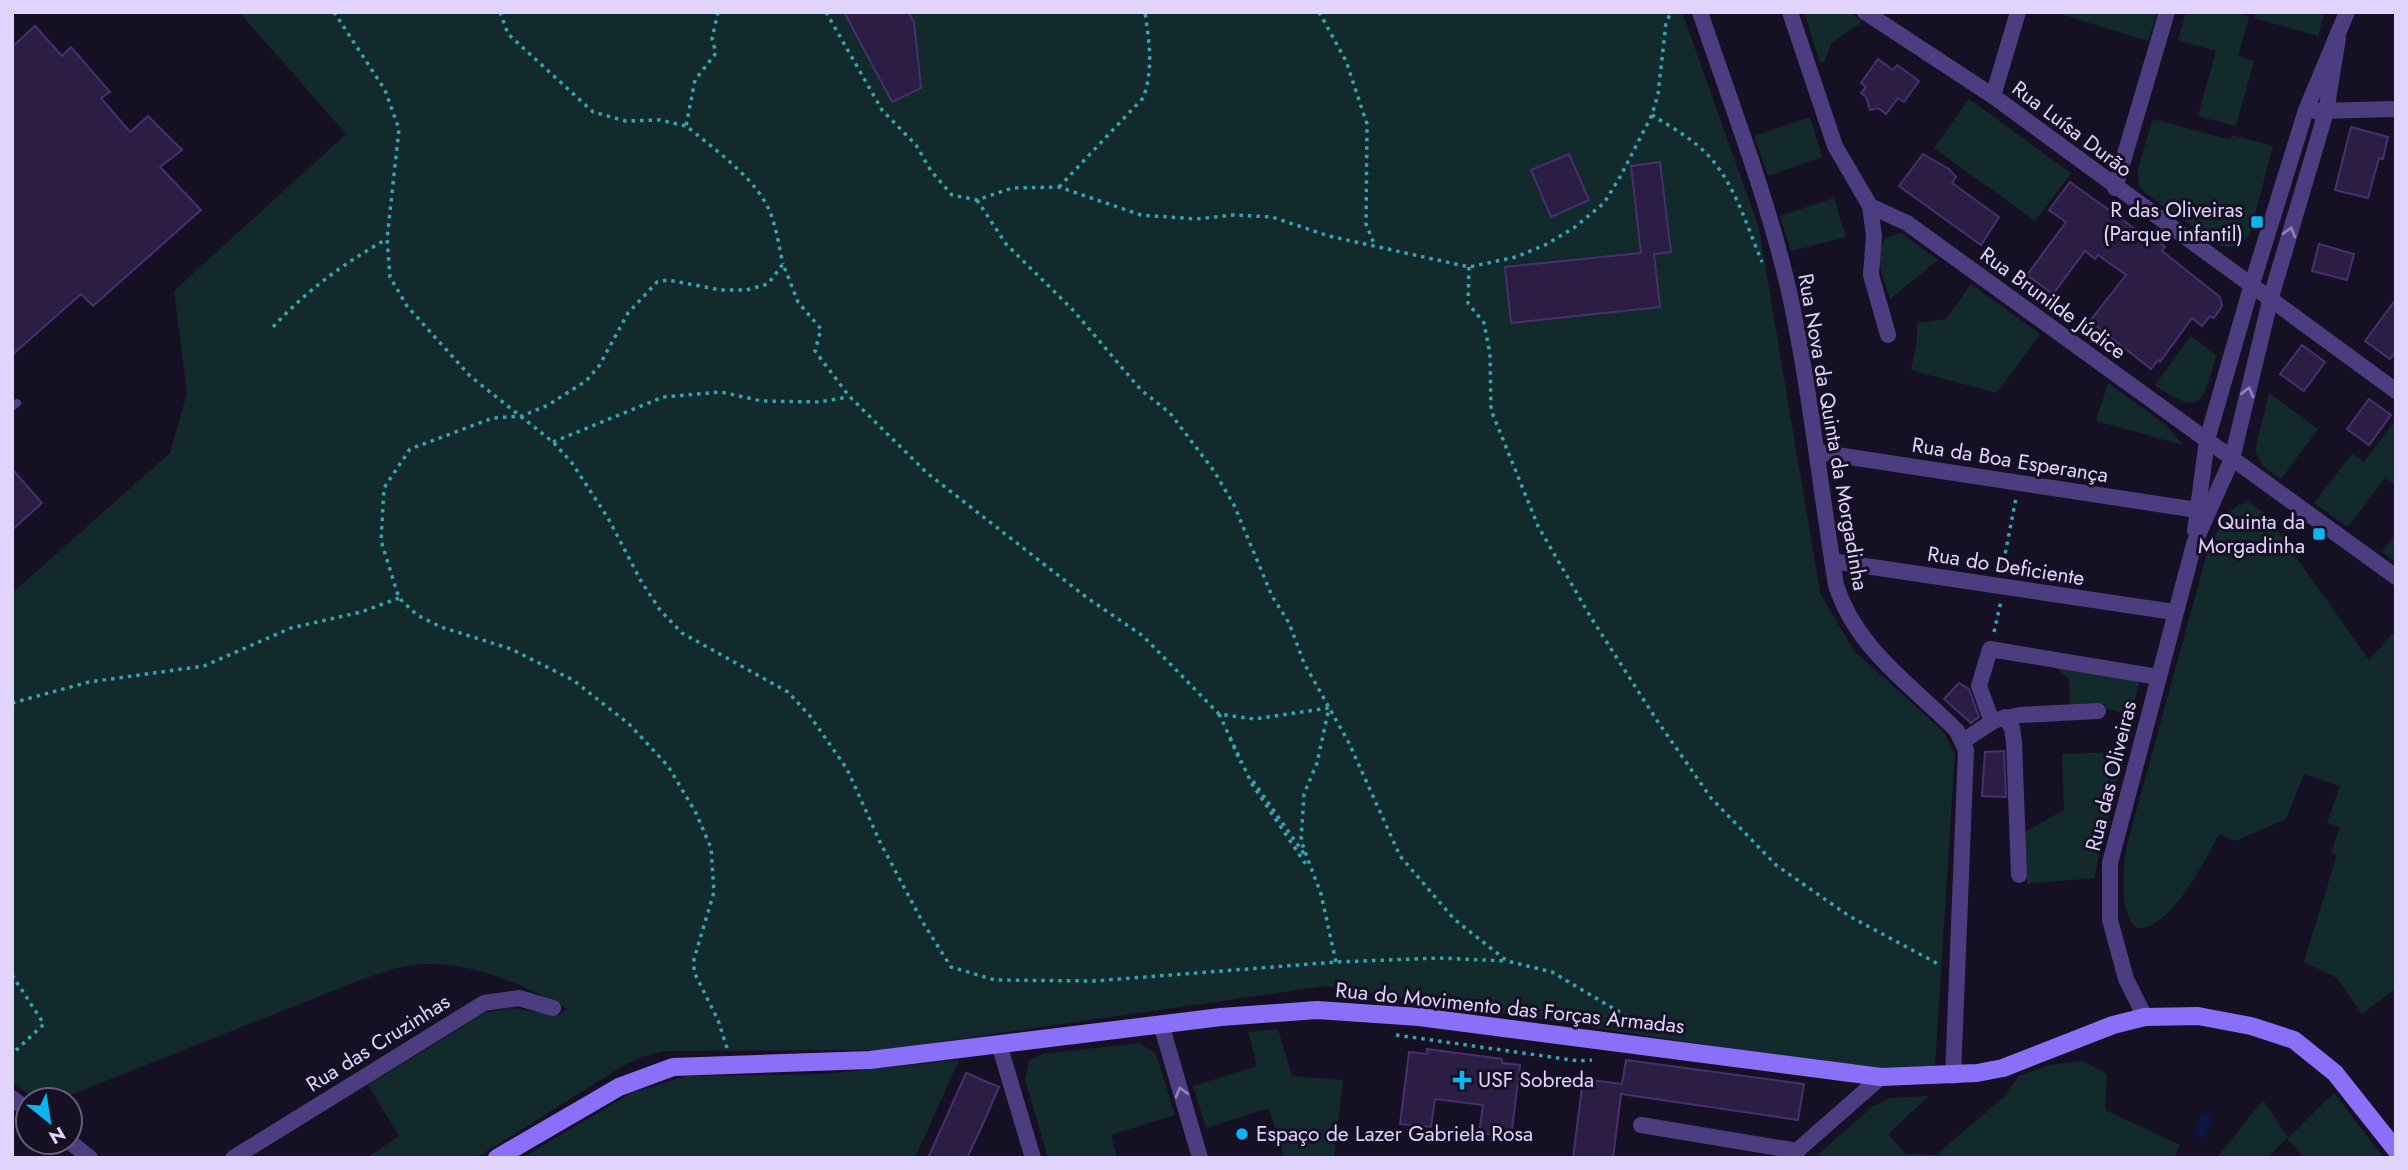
<svg xmlns="http://www.w3.org/2000/svg" width="2408" height="1170" font-family="Jost,sans-serif">
<rect width="100%" height="100%" fill="#161024"/>
<!-- green -->
<g fill="#132a2d">
<path d="M239,12H1682L1759,228L1820,593L1854,651L1942,730L1955,753L1935,1066L1863,1069L1325,986L883,1050L663,1051L641,1057L621,1067L476,1158H367L399,1136L368,1085L485,1013L509,1008L559,1015L567,1009C521,983 467,959 413,965C395,967 377,975 360,980L58,1100H37L12,1083V593L170,453L187,393L174,291L346,134Z"/>
<path d="M1804,12H1850L1862,22L1831,43L1825,61L1820,63Z"/>
<path d="M2054,12H2157L2148,41Z"/>
<path d="M2186,12H2232L2249,17L2238,56L2254,61L2236,126L2198,116L2216,51L2178,40Z"/>
<path d="M2256,12H2325L2318,36L2254,18Z"/>
<path d="M1969,99L2071,173L2035,221L1934,148Z"/>
<path d="M1810,117L1822,157L1768,176L1754,136Z"/>
<path d="M2153,119L2230,140L2232,135L2273,146L2250,233C2242,245 2230,251 2217,244L2145,193L2139,185L2138,168Z"/>
<path d="M1834,198L1846,237L1791,251L1780,216Z"/>
<path d="M1901,233L1938,260L1890,299C1884,281 1873,255 1886,238Z"/>
<path d="M1971,284L2040,334L1997,393L1911,370L1917,339V323L1946,319Z"/>
<path d="M2191,336L2216,355C2203,401 2203,419 2155,385Z"/>
<path d="M2108,383L2166,425L2183,445L2096,421Z"/>
<path d="M2269,393L2318,429L2281,479L2263,466L2255,451Z"/>
<path d="M2396,419V485L2385,478L2348,527L2314,503L2352,454L2364,462Z"/>
<path d="M2249,502L2265,513L2369,660L2396,630V988L2362,1014L2337,978L2304,962L2337,855L2331,853L2340,827L2327,823L2340,786L2304,774L2286,819L2235,841L2219,834C2207,857 2167,937 2135,927C2119,909 2123,872 2126,849L2207,553L2224,517L2237,506Z"/>
<path d="M2396,534V562L2382,552Z"/>
<path d="M2055,667L2129,677L2139,683L2131,714L2106,709L2105,704H2070L2069,679Z"/>
<path d="M2123,752L2094,878L2027,884L2025,832L2064,810L2062,754Z"/>
<path d="M1278,1029L1292,1076L1343,1080L1334,1158H1284L1269,1108L1206,1128L1193,1086L1257,1066L1248,1032Z"/>
<path d="M1139,1043L1156,1054L1175,1115L1111,1135L1117,1158H1048L1025,1079L1029,1061L1043,1054Z"/>
<path d="M959,1060L915,1158H522L633,1092L688,1076L824,1074Z"/>
<path d="M2082,1061L2107,1074L2105,1110L2180,1145L2174,1158H1814L1873,1106L1890,1098L1929,1096L1888,1134L1906,1154L1936,1155L2003,1098L2019,1076L2049,1065Z"/>
<path d="M2334,1093L2384,1158H2304L2287,1138L2267,1158H2217L2263,1100L2288,1138Z"/>
</g>
<!-- water -->
<path fill="#0c1740" d="M2210,1113L2213,1119L2203,1139L2193,1134L2202,1114Z"/>
<!-- building -->
<g fill="#2b1d44" stroke="#46306e" stroke-width="2">
<path d="M844,12H908L914,22L921,88L892,102Z"/>
<path d="M35,26L62,56L71,47L110,92L101,98L130,132L148,116L182,150L160,167L201,210L93,306L81,294L12,355V47Z"/>
<path d="M1878,59L1893,70L1897,65L1919,81L1904,102L1898,98L1886,114L1878,108L1870,110L1866,97L1861,93L1866,87L1861,83Z"/>
<path d="M2351,127L2388,137L2383,159L2379,158L2368,198L2335,190Z"/>
<path d="M1569,154L1589,200L1551,217L1531,170Z"/>
<path d="M1923,154L1949,169L1956,177L1952,183L1999,217L1981,245L1899,186Z"/>
<path d="M1660,162L1671,252L1654,254L1660,307L1511,323L1505,267L1641,253L1631,166Z"/>
<path d="M2070,182L2148,238L2150,236L2165,247L2162,251L2220,297L2222,306L2214,318L2210,316L2202,326L2192,318L2160,362L2158,360L2151,369L2090,321L2126,275L2098,255L2095,259L2085,251L2053,294L2027,275L2066,222L2049,210Z"/>
<path d="M2319,244L2354,254L2347,280L2312,271Z"/>
<path d="M2396,299V351L2390,359L2365,341Z"/>
<path d="M2302,345L2325,362L2304,391L2280,374Z"/>
<path d="M2369,399L2391,415L2369,445L2347,429Z"/>
<path d="M12,469L42,503L12,530Z"/>
<path d="M1959,683L1969,689L1979,717L1971,723L1944,699Z"/>
<path d="M2004,751L2006,797L1982,796L1985,752Z"/>
<path d="M1427,1049L1502,1059V1063L1520,1065L1511,1137L1479,1133L1483,1105L1435,1099L1431,1127L1400,1124L1409,1052L1427,1054Z"/>
<path d="M1626,1060L1804,1084L1798,1120L1621,1094L1613,1158H1573L1583,1079L1622,1084Z"/>
<path d="M966,1073L999,1087L983,1124L967,1158H928Z"/>
</g>
<g fill="none" stroke-linecap="round" stroke-linejoin="round">
<!-- path -->
<g stroke="#35a3b0" stroke-width="3.5" stroke-dasharray="3.5 5" stroke-linecap="butt">
<path d="M334,12L385,90L399,129L387,239L390,277L407,306L470,376L553,442L572,463L608,518L641,581L660,610L682,633L788,692L810,716L847,769L880,842L922,921L951,967L995,980L1094,981L1336,962L1439,958L1507,961"/>
<path d="M500,12L508,34L593,112L626,121L660,120L686,126"/>
<path d="M718,12L712,39L716,53L695,80L686,126C710,145 750,175 765,202C776,221 778,243 783,264"/>
<path d="M826,12L882,110L916,145L931,171L952,195L977,200L1012,188L1059,187L1141,215L1196,219L1234,215L1272,217L1329,236L1469,267L1516,257L1547,244L1575,227L1604,203L1620,177L1652,115L1658,94L1666,23L1671,12"/>
<path d="M1319,12L1346,61L1367,124L1366,224L1375,246"/>
<path d="M1652,115C1666,124 1683,133 1697,145C1732,173 1745,222 1762,262"/>
<path d="M1059,187L1143,98C1154,69 1149,42 1145,12"/>
<path d="M977,200L1006,244L1073,310L1141,390L1170,413L1214,471L1234,505L1272,596L1289,623L1304,663L1349,743L1400,856L1454,919L1507,961L1552,972L1643,1026"/>
<path d="M1469,267L1468,303L1484,323L1490,354L1491,410L1538,526L1590,616L1656,719L1711,798L1776,865L1849,916L1940,965"/>
<path d="M273,327C307,290 344,263 387,239"/>
<path d="M553,442L663,397L721,392L762,401L819,402L848,397"/>
<path d="M2002,570L2016,498"/>
<path d="M1994,632L2001,601"/>
<path d="M12,703L89,682L204,666L291,628L361,612L399,598"/>
<path d="M1219,714L1252,784L1307,866"/>
<path d="M1230,738L1241,763"/>
<path d="M1253,781L1305,855"/>
<path d="M12,975L44,1024L12,1054"/>
<path d="M1396,1035L1579,1061L1592,1060"/>
<path d="M727,1048L718,1020L694,972V959L714,892L711,848L696,813L668,766L629,724L573,680L511,649L441,627L417,615L399,598L381,541L384,488L410,449L493,418L522,416L548,405L586,381L599,366L628,313L657,282L668,280L721,290H746L768,284L783,264L798,302L821,329L815,351L849,396L927,473L1086,597L1143,636L1219,714L1254,719L1329,708L1317,763L1304,794L1301,841L1321,894L1336,962"/>
</g>
<!-- service -->
<path stroke="#4b3d80" stroke-width="8" d="M12,407L17,403"/>
<!-- minor -->
<g stroke="#4b3d80" stroke-width="16">
<path d="M1700,12C1731,104 1767,196 1789,291C1810,388 1820,487 1836,585C1856,649 1912,685 1957,731L1966,750L1953,1076"/>
<path d="M1790,12L1835,146L1870,206L1874,236L1871,275L1888,335"/>
<path d="M1865,12L1993,96L2396,391"/>
<path d="M1993,96L2018,12"/>
<path d="M2315,111L2396,109"/>
<path d="M2115,188L2167,12"/>
<path d="M1870,206L1907,223L2396,577"/>
<path d="M1817,452L2197,510"/>
<path d="M2195,531L2207,440L2252,284L2306,110L2347,12"/>
<path d="M1832,561L2174,612"/>
<path d="M2005,717L2012,728L2014,742L2019,875"/>
<path d="M1996,720L2020,715L2098,711"/>
<path d="M1963,741L1992,722L1979,686L1990,649L2158,677"/>
<path d="M2145,1017L2126,979L2110,920V863L2194,544L2232,459L2271,297L2326,112L2338,38"/>
<path d="M1161,1024L1200,1158"/>
<path d="M999,1044L1033,1158"/>
<path d="M12,1098L28,1110"/>
<path d="M1641,1125L1798,1151"/>
<path d="M70,1142L90,1158"/>
<path d="M1791,1156L1881,1077"/>
<path d="M233,1158L484,1003L519,998L553,1008"/>
</g>
<!-- secondary -->
<path stroke="#8a70f8" stroke-width="18" d="M497,1158L619,1087L673,1067L870,1060L1221,1017L1317,1010L1419,1017L1881,1077L1977,1073L2003,1068L2113,1025L2145,1017L2198,1016L2251,1026L2294,1040L2335,1073L2396,1150"/>
</g>
<!-- one-way arrows -->
<defs><path id="oneway-chevron" d="M-2-3.5L2.5 0L-2 3.5" fill="none" stroke-width="1.6" stroke-linecap="round" stroke-linejoin="round" transform="scale(1.75)"/></defs>
<g stroke="#8e81b8">
<use href="#oneway-chevron" transform="translate(2290 232) rotate(-74)"/>
<use href="#oneway-chevron" transform="translate(2248 392) rotate(-76)"/>
<use href="#oneway-chevron" transform="translate(1181 1092) rotate(-106)"/>
</g>
<!-- markers -->
<g fill="#0cb5f1" stroke="#161024" stroke-width="2.5">
<rect x="2250" y="215" width="14" height="14" rx="3.5"/>
<rect x="2312" y="527" width="14" height="14" rx="3.5"/>
<path d="M1458.5 1069.5h7v7h7v7h-7v7h-7v-7h-7v-7h7z"/>
<circle cx="1242" cy="1134" r="7"/>
</g>
<g text-anchor="middle" dominant-baseline="central" stroke-width="6" stroke-linejoin="round" paint-order="stroke">
<!-- street labels -->
<g font-size="21" fill="#e0d4fd" stroke="#161024">
<text transform="translate(2072 129) rotate(37)">Rua Luísa Durão</text>
<text transform="translate(2053 303) rotate(36)">Rua Brunilde Júdice</text>
<text transform="translate(1833 432) rotate(80)">Rua Nova da Quinta da Morgadinha</text>
<text transform="translate(2010 460) rotate(9)">Rua da Boa Esperança</text>
<text transform="translate(2006 566) rotate(9)">Rua do Deficiente</text>
<text transform="translate(2111 776) rotate(-76)">Rua das Oliveiras</text>
<text transform="translate(1510 1008) rotate(6)">Rua do Movimento das Forças Armadas</text>
<text transform="translate(378 1043) rotate(-32)">Rua das Cruzinhas</text>
</g>
<!-- poi labels -->
<g font-size="21" fill="#e0d4fd" stroke="#161024" text-anchor="end">
<text x="2243" y="210">R das Oliveiras<tspan x="2243" dy="24">(Parque infantil)</tspan></text>
<text x="2305" y="522">Quinta da<tspan x="2305" dy="24">Morgadinha</tspan></text>
<text x="1478" y="1080" text-anchor="start">USF Sobreda</text>
<text x="1256" y="1134" text-anchor="start">Espaço de Lazer Gabriela Rosa</text>
</g>
</g>
<!-- border -->
<rect width="2408" height="1170" fill="none" stroke="#e0d4fd" stroke-width="28"/>
<!-- north arrow -->
<g transform="translate(49 1121) rotate(150)"><circle r="33" fill="#161024" stroke="#675e7b" stroke-width="2"/>
<path d="M0-5L12 26L0 18L-12 26Z" fill="#0cb5f1"/>
<text y="-10" font-size="19" font-weight="bold" text-anchor="middle" fill="#e0d4fd">N</text>
</g>
</svg>
